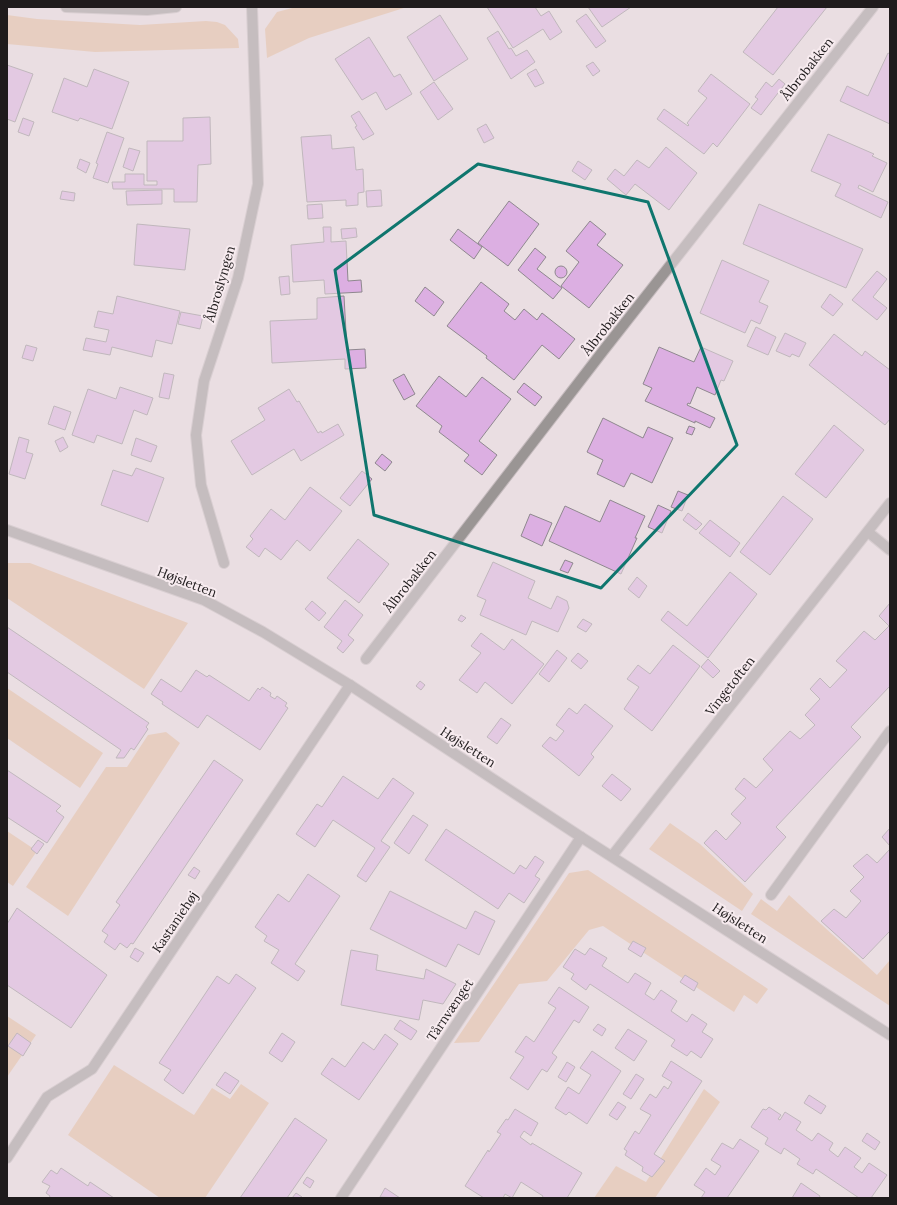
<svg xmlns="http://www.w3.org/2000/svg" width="897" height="1205" font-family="Lora,serif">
<rect width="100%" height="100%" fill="#eadee2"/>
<!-- green -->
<g fill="#e5bb9a">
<path d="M296,7H407L309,38L267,58L265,29L277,12Z"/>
<path d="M7,15L37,19L140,25L206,21L217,22L225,25L238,39L239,48L95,52L7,44Z"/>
<path d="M8,563H30L188,623L144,689L7,598Z"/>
<path d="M7,688L103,753L80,788L7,738Z"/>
<path d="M166,732L180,743L68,916L26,887L106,767H127L148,735Z"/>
<path d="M670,823L700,844L753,894L742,911L649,849Z"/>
<path d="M7,831L37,851L13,886L7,882Z"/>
<path d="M588,870L768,989L757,1004L744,995L734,1012L603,926L589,930L547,981L519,984L479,1042L454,1043L569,873Z"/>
<path d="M789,895L877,975L890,960V1006L751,914L761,899L777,911Z"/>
<path d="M7,1016L36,1035L7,1077Z"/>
<path d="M114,1065L194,1115L212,1088L230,1099L241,1084L269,1103L205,1198H160L68,1135Z"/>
<path d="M704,1089L720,1102L655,1198H594L616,1166L646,1182Z"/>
</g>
<!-- building -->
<g fill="#dcafe2" stroke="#8f888f">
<path d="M487,7H535L541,16L549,11L562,32L550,40L543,29L513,48Z"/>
<path d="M588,7H631L602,27Z"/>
<path d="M778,7H827L773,75L743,52Z"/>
<path d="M586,14L606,41L596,48L576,21Z"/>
<path d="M440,15L468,59L434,81L407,37Z"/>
<path d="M498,31L509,49L511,48L516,56L527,50L535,62L511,79L487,38Z"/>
<path d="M369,37L394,77L400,74L412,94L386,110L376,92L362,100L335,59Z"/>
<path d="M888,53L890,54V124L840,101L847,86L868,96Z"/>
<path d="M593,62L600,71L593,76L586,66Z"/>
<path d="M7,65L33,74L15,122L7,119Z"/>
<path d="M94,69L129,82L112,129L80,118L78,121L52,112L64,78L87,87Z"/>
<path d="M536,69L544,83L535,87L527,74Z"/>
<path d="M711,74L750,104L717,147L713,143L704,154L657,119L664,109L688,126L689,125L687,123L707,98L698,91Z"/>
<path d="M779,79L785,84L761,115L751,108L758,99L755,97L766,82L772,87Z"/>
<path d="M434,82L453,109L438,120L420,92Z"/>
<path d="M359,111L374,134L363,140L355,127L357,126L351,116Z"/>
<path d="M210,117L211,164L198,165L197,202H174V189H113L112,182H125V174H144V185H157V181H147V141H183V118Z"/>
<path d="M23,118L34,122L29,136L18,132Z"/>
<path d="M486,124L494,138L484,143L477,129Z"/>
<path d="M107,132L124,138L108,183L93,178L98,164L96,163Z"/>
<path d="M828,134L874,154L872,156L887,163L873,192L859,185L858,188L888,202L881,218L835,196L841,184L811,171Z"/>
<path d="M331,135L332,149L354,147L356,170L363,169L364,192L358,193V205L346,206V200L307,202L301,137Z"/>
<path d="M666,147L697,173L669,210L635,184L626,195L607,179L615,169L624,176L637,160L649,168Z"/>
<path d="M129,148L140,151L133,171L123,167Z"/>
<path d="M80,159L90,163L86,173L77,168Z"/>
<path d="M578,161L592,170L585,180L572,171Z"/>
<path d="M162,190V204L127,205L126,191Z"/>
<path d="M381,190L382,206L367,207L366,191Z"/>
<path d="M62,191L75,193L74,201L60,199Z"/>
<path d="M509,201L539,224L508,266L478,243Z"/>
<path d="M322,204L323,218L308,219L307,205Z"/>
<path d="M759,204L863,249L846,288L743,244Z"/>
<path d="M590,221L606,234L597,245L623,265L589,308L561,286L579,262L566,251Z"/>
<path d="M137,224L190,229L185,270L134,265Z"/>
<path d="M323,227H331V242L346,241L348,281L361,280L362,292L325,294L324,280L293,282L291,245L324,242Z"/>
<path d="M356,228L357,237L342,239L341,229Z"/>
<path d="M458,229L482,247L474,259L450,240Z"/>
<path d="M535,248L546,257L537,269L562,288L553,299L518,270Z"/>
<path d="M722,260L769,281L759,302L768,306L760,324L751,320L745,333L700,313Z"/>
<circle cx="561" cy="272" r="6"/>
<path d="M877,271L887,279L873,297L887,308L877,320L852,300Z"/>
<path d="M289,276L290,294L281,295L279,277Z"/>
<path d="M481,282L509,304L504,311L515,320L524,309L537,320L542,313L575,339L559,359L542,345L514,380L486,358L487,356L447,326Z"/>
<path d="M425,287L444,302L434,316L415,301Z"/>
<path d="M830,294L843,304L833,316L821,307Z"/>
<path d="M117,296L180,311L172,344L156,340L152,357L112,347L110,355L83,350L86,338L106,342L109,330L94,327L98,311L113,314Z"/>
<path d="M344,296L347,350L365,349L366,368L345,369V359L272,363L270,321L317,319V298Z"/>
<path d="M181,312L203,316L200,329L178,324Z"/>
<path d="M756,327L776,337L768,355L747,346Z"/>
<path d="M785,333L806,343L799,357L792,354L790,357L776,351Z"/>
<path d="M834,334L862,356L865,351L890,370V419L885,425L809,365Z"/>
<path d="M26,345L37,348L33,361L22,358Z"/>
<path d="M659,347L694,362L701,347L733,361L724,381L721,380L715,395L697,387L690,404L688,403L687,405L715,418L710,428L695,421V423L645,401L652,388L643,384Z"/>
<path d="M164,373L174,375L169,399L159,397Z"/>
<path d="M404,374L415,394L404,400L393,380Z"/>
<path d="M439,376L466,397L482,377L511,399L479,441L497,455L482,475L464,461L469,455L439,432L442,426L416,406Z"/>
<path d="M524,383L542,397L535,406L517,392Z"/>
<path d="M120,387L153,398L147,415L134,410L122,444L97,435L94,443L72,435L88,389L116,399Z"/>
<path d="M289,389L297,402L299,401L318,433L321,431L322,433L338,424L344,435L301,461L294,449L252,475L231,441L265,420L258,408Z"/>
<path d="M54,406L71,412L65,430L48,424Z"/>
<path d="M603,418L643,438L648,427L673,438L652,483L631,473L624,487L597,474L603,460L587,452Z"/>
<path d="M834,425L864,450L826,498L795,474Z"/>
<path d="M689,426L695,428L692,435L686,433Z"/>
<path d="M19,437L29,440L26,452L33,454L25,479L9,474Z"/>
<path d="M63,437L68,447L60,452L55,441Z"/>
<path d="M136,438L157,446L151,462L131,455Z"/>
<path d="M382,454L392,462L385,471L375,463Z"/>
<path d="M136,468L164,478L148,522L101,505L113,470L132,476Z"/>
<path d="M362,471L372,479L350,506L340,498Z"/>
<path d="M310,487L342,511L310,551L297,540L281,560L265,548L259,557L246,547L253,539L250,536L271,509L285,520Z"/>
<path d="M678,491L688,495L682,511L671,507Z"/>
<path d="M783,496L813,519L770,575L740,552Z"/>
<path d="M610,500L645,516L635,538H637L621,574L549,541L565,506L600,522Z"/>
<path d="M658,505L671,511L662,533L648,527Z"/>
<path d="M688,513L702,524L696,530L683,520Z"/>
<path d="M530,514L552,523L542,546L521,536Z"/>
<path d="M710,520L740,543L730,557L699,533Z"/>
<path d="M358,539L389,564L359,603L327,578Z"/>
<path d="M565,560L573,563L568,573L560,570Z"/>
<path d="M493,562L535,581L528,598L551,609L557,596L567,601L569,608L558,632L532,621L526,635L480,615L486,600L477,596Z"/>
<path d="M730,572L757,594L708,658L661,620L668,611L687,626Z"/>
<path d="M637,577L647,586L639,598L628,589Z"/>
<path d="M345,600L363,615L348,635L354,640L343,653L337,648L342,641L324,627Z"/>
<path d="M312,601L326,613L319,621L305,609Z"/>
<path d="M890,603V686L851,727L861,737L776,827L786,837L745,882L704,843L716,830L726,840L741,823L731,814L746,798L735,789L744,778L756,788L773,770L763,759L790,731L800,739L815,725L805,715L820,699L810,689L820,678L830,688L847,670L836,661L864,631L875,640L889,626L879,616Z"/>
<path d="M461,615L466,618L462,622L458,620Z"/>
<path d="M583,619L592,624L586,632L577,627Z"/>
<path d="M7,627L149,723L146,727L148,729L134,750L131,748L124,758H116L121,750L7,672Z"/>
<path d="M481,633L504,650L512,639L544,664L512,704L485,682L477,693L459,680L481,653L471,646Z"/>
<path d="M673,645L700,666L652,731L624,709L639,687L627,679L638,665L650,674Z"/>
<path d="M557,650L567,658L549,682L539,674Z"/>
<path d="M578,653L588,661L581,669L571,661Z"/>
<path d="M708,659L720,671L713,678L701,667Z"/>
<path d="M196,670L207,677L209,675L249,701L258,688L260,690L262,687L271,693L270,696L275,699L277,696L287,703L285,706L288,708L260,750L207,715L198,728L162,704L163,702L151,694L161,679L181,692Z"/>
<path d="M420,681L425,685L421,690L416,686Z"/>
<path d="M585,704L613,726L591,754L594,757L579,776L542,746L550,737L556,741L564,731L556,725L569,708L577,714Z"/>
<path d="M501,718L511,725L497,744L487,737Z"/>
<path d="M214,760L243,780L133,944L131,943L127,948L120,943L115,950L104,942L108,935L102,931L120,905L116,902Z"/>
<path d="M7,770L61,806L56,811L64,817L47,843L7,817Z"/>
<path d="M612,774L631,789L621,801L602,786Z"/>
<path d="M343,776L378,799L393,778L414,793L381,841L390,847L366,882L357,876L375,848L333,820L315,847L296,834L317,804L322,807Z"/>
<path d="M413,815L428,825L409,854L394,843Z"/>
<path d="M890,828V846L882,837Z"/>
<path d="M446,829L514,874L520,865L526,869L535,856L544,862L535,876L540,879L524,903L509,893L498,909L425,860Z"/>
<path d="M38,840L44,844L37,854L31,849Z"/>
<path d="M890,849V931L863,959L821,921L834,909L846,918L861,901L850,891L864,877L853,866L867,854L877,863Z"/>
<path d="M194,867L200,871L195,879L188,875Z"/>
<path d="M308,874L340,896L295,964L305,971L298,981L271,963L279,950L264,941L267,936L255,927L278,894L289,902Z"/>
<path d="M390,891L466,929L475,911L495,921L479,955L458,944L446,967L370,929Z"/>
<path d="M17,908L107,975L71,1028L7,985V924Z"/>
<path d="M633,941L646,948L641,957L628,949Z"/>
<path d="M135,948L144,953L138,962L130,957Z"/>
<path d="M590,948L607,958L602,966L628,983L635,973L651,983L645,994L654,1000L661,990L677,1001L671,1011L687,1022L692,1014L707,1024L702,1032L713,1039L701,1058L691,1051L687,1056L671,1046L675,1040L590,984L586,990L571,979L574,974L563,967L575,949L585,955Z"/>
<path d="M351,950L378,955L376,970L424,979L426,969L456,984L443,1004L423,1000L419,1020L341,1005Z"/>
<path d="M236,974L256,988L183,1094L164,1080L171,1070L159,1063L217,976L229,984Z"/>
<path d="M685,975L698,983L694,991L680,982Z"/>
<path d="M559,987L589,1007L579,1023L574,1020L552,1053L557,1057L547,1072L542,1069L528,1090L510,1078L524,1057L515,1052L526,1036L534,1042L556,1008L548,1003Z"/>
<path d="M400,1020L417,1031L411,1040L394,1029Z"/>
<path d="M598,1024L606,1029L602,1036L593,1030Z"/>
<path d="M628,1029L647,1041L634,1061L615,1048Z"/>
<path d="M17,1033L31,1043L23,1056L8,1046Z"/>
<path d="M282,1033L295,1042L282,1062L269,1053Z"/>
<path d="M385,1034L398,1044L359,1100L321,1074L332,1058L345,1067L363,1042L374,1050Z"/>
<path d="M592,1051L621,1071L587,1124L569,1112L566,1115L555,1108L568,1087L579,1094L591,1075L580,1068Z"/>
<path d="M671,1061L702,1081L654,1154L665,1161L652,1177L642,1171L643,1167L625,1155L627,1151L624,1149L635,1131L639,1134L651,1115L640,1109L650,1094L656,1098L664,1086L668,1089L672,1082L662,1076Z"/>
<path d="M567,1062L575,1067L566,1082L558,1077Z"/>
<path d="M225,1072L239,1081L230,1094L216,1085Z"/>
<path d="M636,1074L644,1079L631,1099L623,1094Z"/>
<path d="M809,1095L826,1106L821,1114L804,1103Z"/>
<path d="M618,1102L626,1107L617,1120L609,1115Z"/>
<path d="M769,1107L781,1115L778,1119L780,1120L785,1112L801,1122L796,1130L812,1141L818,1133L833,1143L829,1150L838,1157L845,1147L861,1158L854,1167L862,1173L869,1163L887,1175L871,1198H859L816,1169L813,1174L797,1164L800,1159L784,1148L781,1154L765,1144L768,1138L751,1127L763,1109L766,1110Z"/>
<path d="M515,1109L538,1123L531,1136L524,1131L520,1137L531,1145L532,1143L582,1173L567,1198H542L543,1196L521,1182L512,1198L505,1194L503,1198H484L465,1186L488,1150L489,1152L501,1134L497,1132L506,1119L508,1120Z"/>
<path d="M295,1118L327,1140L287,1198H240Z"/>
<path d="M867,1133L880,1142L875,1150L862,1141Z"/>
<path d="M740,1139L759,1151L727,1198H701L705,1192L694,1185L706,1168L715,1175L721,1166L711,1160L722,1143L733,1149Z"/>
<path d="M61,1168L88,1186L90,1182L114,1198H49L50,1196L46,1193L50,1186L42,1182L51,1170L57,1174Z"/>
<path d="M307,1177L314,1181L310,1188L303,1183Z"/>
<path d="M801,1183L820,1196L819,1198H792Z"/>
<path d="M385,1188L400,1198L380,1197Z"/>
<path d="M296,1193L302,1197V1198H292Z"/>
</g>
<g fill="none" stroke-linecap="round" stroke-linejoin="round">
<defs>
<g id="street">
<path d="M66,7L147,10L176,7"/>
<path d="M7,530L204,600L263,632L350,685L581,837L890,1035"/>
<path d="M868,532L890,550"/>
<path d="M224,563L201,485L196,435L204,381L238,278L258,184L252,7"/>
<path d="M366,659L603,351L873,7"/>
<path d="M612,856L890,503"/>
<path d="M771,895L890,731"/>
<path d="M7,1158L47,1097L92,1069L350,685"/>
<path d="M341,1198L581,837"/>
</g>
</defs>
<!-- street casing -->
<use href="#street" stroke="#c5bbbe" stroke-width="12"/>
<!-- street -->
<use href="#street" stroke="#9a9594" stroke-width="10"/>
</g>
<!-- marked area -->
<path d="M0 0H897V1205H0ZM478,164L648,202L737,445L601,588L374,515L335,270Z" fill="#eadee2" fill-opacity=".55" fill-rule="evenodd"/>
<path fill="none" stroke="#0f766e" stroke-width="3" stroke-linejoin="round" d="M478,164L648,202L737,445L601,588L374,515L335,270Z"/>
<g text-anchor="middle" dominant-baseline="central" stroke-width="4" stroke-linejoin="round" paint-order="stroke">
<!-- street labels -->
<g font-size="13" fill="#1f1b1c" stroke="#f7ebef">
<text transform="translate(807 69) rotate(-52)">Ålbrobakken</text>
<text transform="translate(220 284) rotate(-74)">Ålbroslyngen</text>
<text transform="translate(608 324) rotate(-52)">Ålbrobakken</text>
<text transform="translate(410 581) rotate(-52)">Ålbrobakken</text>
<text transform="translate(187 582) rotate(21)">Højsletten</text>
<text transform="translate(730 686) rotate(-52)">Vingetoften</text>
<text transform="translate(468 747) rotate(33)">Højsletten</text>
<text transform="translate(175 922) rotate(-56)">Kastaniehøj</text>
<text transform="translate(740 923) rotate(33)">Højsletten</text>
<text transform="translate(450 1010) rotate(-56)">Tårnvænget</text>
</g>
</g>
<!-- border -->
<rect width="897" height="1205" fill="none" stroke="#1f1b1c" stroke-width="16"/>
</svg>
